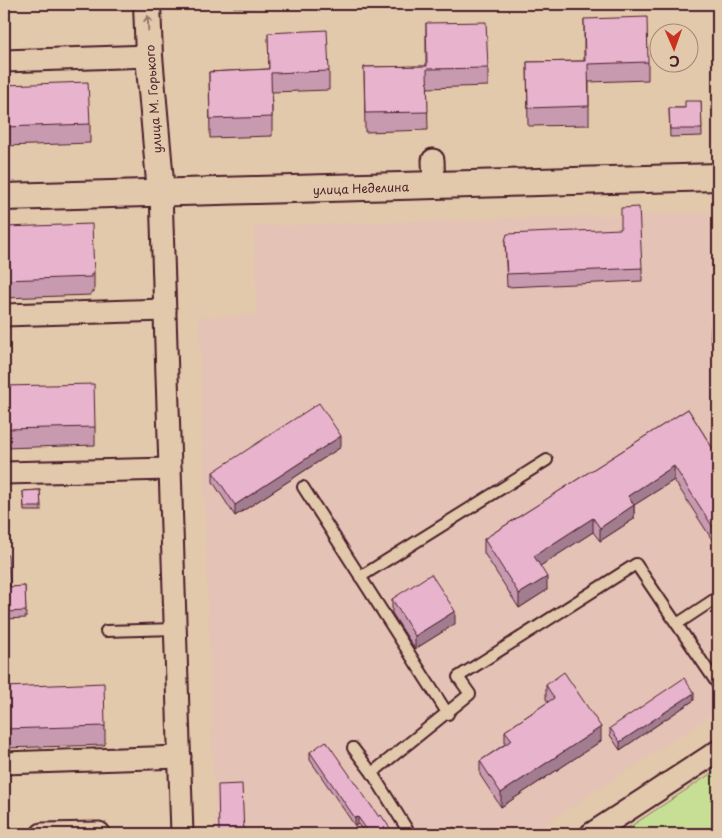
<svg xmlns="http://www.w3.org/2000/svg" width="722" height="838" font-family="'Playpen Sans',sans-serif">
<rect width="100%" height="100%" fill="#e3c9ab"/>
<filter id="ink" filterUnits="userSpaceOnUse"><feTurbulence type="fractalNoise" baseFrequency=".02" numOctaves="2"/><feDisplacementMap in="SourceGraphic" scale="10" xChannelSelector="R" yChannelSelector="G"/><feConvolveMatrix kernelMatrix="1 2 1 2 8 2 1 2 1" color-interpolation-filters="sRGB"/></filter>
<g filter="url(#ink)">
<!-- built -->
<path fill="#e4c2b5" d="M718,212V711L531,834H215L199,317L257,315L254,226Z"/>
<!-- green -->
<g fill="#c7df95" stroke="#887f60">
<path d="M234,4H353L234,8Z"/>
<path d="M718,769V834H619Z"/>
</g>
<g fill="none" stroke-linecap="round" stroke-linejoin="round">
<defs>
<g id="service">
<path d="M718,323L717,337L718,341"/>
<path d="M303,487L448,714"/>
<path d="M360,577L547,460"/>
<path d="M677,624L718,597"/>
<path d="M106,631L175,629"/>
<path d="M353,748L372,773L410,834"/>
<path d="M372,773L470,694L458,677L636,564L718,685"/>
</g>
<g id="minor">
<path d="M4,61L149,56"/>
<path d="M433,160L434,185"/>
<path d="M161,193L182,834"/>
<path d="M4,315L165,310"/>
<path d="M4,473L170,469"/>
<path d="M4,763L180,757"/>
<path d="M42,834L99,833"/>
<path d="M591,834L718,751"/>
</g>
<g id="tertiary">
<path d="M147,4L149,56L161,193"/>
<path d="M4,197L718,177"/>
</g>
</defs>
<!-- service casing -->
<use href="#service" stroke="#4a1f2b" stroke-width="14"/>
<!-- minor casing -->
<use href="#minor" stroke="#4a1f2b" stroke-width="25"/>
<!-- tertiary casing -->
<use href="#tertiary" stroke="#4a1f2b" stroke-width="30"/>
<!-- service -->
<use href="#service" stroke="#e3c9ab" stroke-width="10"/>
<!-- minor -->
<use href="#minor" stroke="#e3c9ab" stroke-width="21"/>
<!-- tertiary -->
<use href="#tertiary" stroke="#e3c9ab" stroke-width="26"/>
</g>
<!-- wall -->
<g fill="#c79ab0" stroke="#4a1f2b">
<path d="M584,19L648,62V80L589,82V125L528,126L527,62L584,61Z"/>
<path d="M426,23L488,68V86L427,88L428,130L365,132L364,67L426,66Z"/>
<path d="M268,33L329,71V90L272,92V136L210,138L209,72L269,69Z"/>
<path d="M4,85L90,124V143L4,146Z"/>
<path d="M701,101L702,136L670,137L669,108H685Z"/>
<path d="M4,227L94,273V292H91V295L4,298Z"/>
<path d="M505,241L642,268V281L507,287Z"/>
<path d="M4,386L95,427V445L4,448Z"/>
<path d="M688,409L718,457V549L674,480L634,505V519L600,541L593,532L540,566L547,590L519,608L484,553V539Z"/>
<path d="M341,447L235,516L213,482V472Z"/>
<path d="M40,490L41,511H24L23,491Z"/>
<path d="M4,555L10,587L25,586L26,618L5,619L4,608Z"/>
<path d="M392,599L455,624L415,649L392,613Z"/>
<path d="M546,685L601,741L501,807L480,775V761L505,744V731L548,702L546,699Z"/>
<path d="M4,687L105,726V745L4,748Z"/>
<path d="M694,700L620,750L610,735V728Z"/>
<path d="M310,752L379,817L394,834H365L358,824L355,826L310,760Z"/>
</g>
<!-- shaded-wall -->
<g fill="#a27d90" stroke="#4a1f2b">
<path d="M341,436V447L235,516V505Z"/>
<path d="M674,466V480L628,509V496Z"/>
<path d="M634,505V519L600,541V528Z"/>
<path d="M593,518V532L534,570V556Z"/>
<path d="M547,577V590L519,608V594Z"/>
<path d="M455,611V624L415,649V636Z"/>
<path d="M694,693V700L620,750V742Z"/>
<path d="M601,727V741L501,807V793Z"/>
<path d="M358,817V824L355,826V818Z"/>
</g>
<!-- building -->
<g fill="#e7b3cd" stroke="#4a1f2b">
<path d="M647,17L648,62L588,64L589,106L528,108L527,62L585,61L584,19Z"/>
<path d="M486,22L488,68L427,69L428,112L365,113L364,67L427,66L426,23Z"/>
<path d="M327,30L329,71L271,73L272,117L210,119L209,72L269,69L268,33Z"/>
<path d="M88,82L90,124L4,127V85Z"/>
<path d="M685,101H701L702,129H670L669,108H685Z"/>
<path d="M639,207L642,268L507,274L505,241L507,234L621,229V208Z"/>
<path d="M92,224L94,273L91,274V277L4,280V227Z"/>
<path d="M94,384L95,427L4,429V386Z"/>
<path d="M319,403L341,436L235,505L213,472Z"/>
<path d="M688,409L718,457V535L674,466L628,496L634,505L600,528L593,518L534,556L547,577L519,594L484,539Z"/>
<path d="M40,490L41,507H24L23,491Z"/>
<path d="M4,555H8L10,587L25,586L26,611L5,612L4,600Z"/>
<path d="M431,574L455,611L415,636L392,599Z"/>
<path d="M564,672L601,727L501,793L480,761L512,740L505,731L554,698L546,685Z"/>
<path d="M684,678L694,693L620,742L610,728Z"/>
<path d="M104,683L105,726L4,729V687Z"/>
<path d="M326,741L379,817L381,815L394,834H370L358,817L355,818L310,752Z"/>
<path d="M242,784L244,834H219L218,785Z"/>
<path d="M454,827L459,834H443Z"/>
</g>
<!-- one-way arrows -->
<defs><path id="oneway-shaft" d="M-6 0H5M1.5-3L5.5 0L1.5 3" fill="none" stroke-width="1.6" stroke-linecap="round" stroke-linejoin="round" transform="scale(1.25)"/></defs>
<use stroke="#96746b" href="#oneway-shaft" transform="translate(148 23) rotate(-92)"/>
</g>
<g text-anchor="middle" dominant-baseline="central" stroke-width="4.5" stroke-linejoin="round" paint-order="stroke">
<!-- street labels -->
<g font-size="12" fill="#4a1f2b" stroke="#e3c9ab">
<text transform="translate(153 99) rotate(-94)">улица М. Горького</text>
<text transform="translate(361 188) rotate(-2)">улица Неделина</text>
</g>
</g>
<!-- margin -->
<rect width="722" height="838" fill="none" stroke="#e3c9ab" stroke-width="20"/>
<rect x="10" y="10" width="702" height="818" fill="none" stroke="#4a1f2b" stroke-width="2" filter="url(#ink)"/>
<!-- north arrow -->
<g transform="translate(674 48) rotate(178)"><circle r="24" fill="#e3c9ab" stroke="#a68578"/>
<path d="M0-4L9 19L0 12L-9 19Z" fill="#c8321e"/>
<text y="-8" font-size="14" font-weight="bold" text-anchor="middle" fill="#4a1f2b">С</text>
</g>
</svg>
